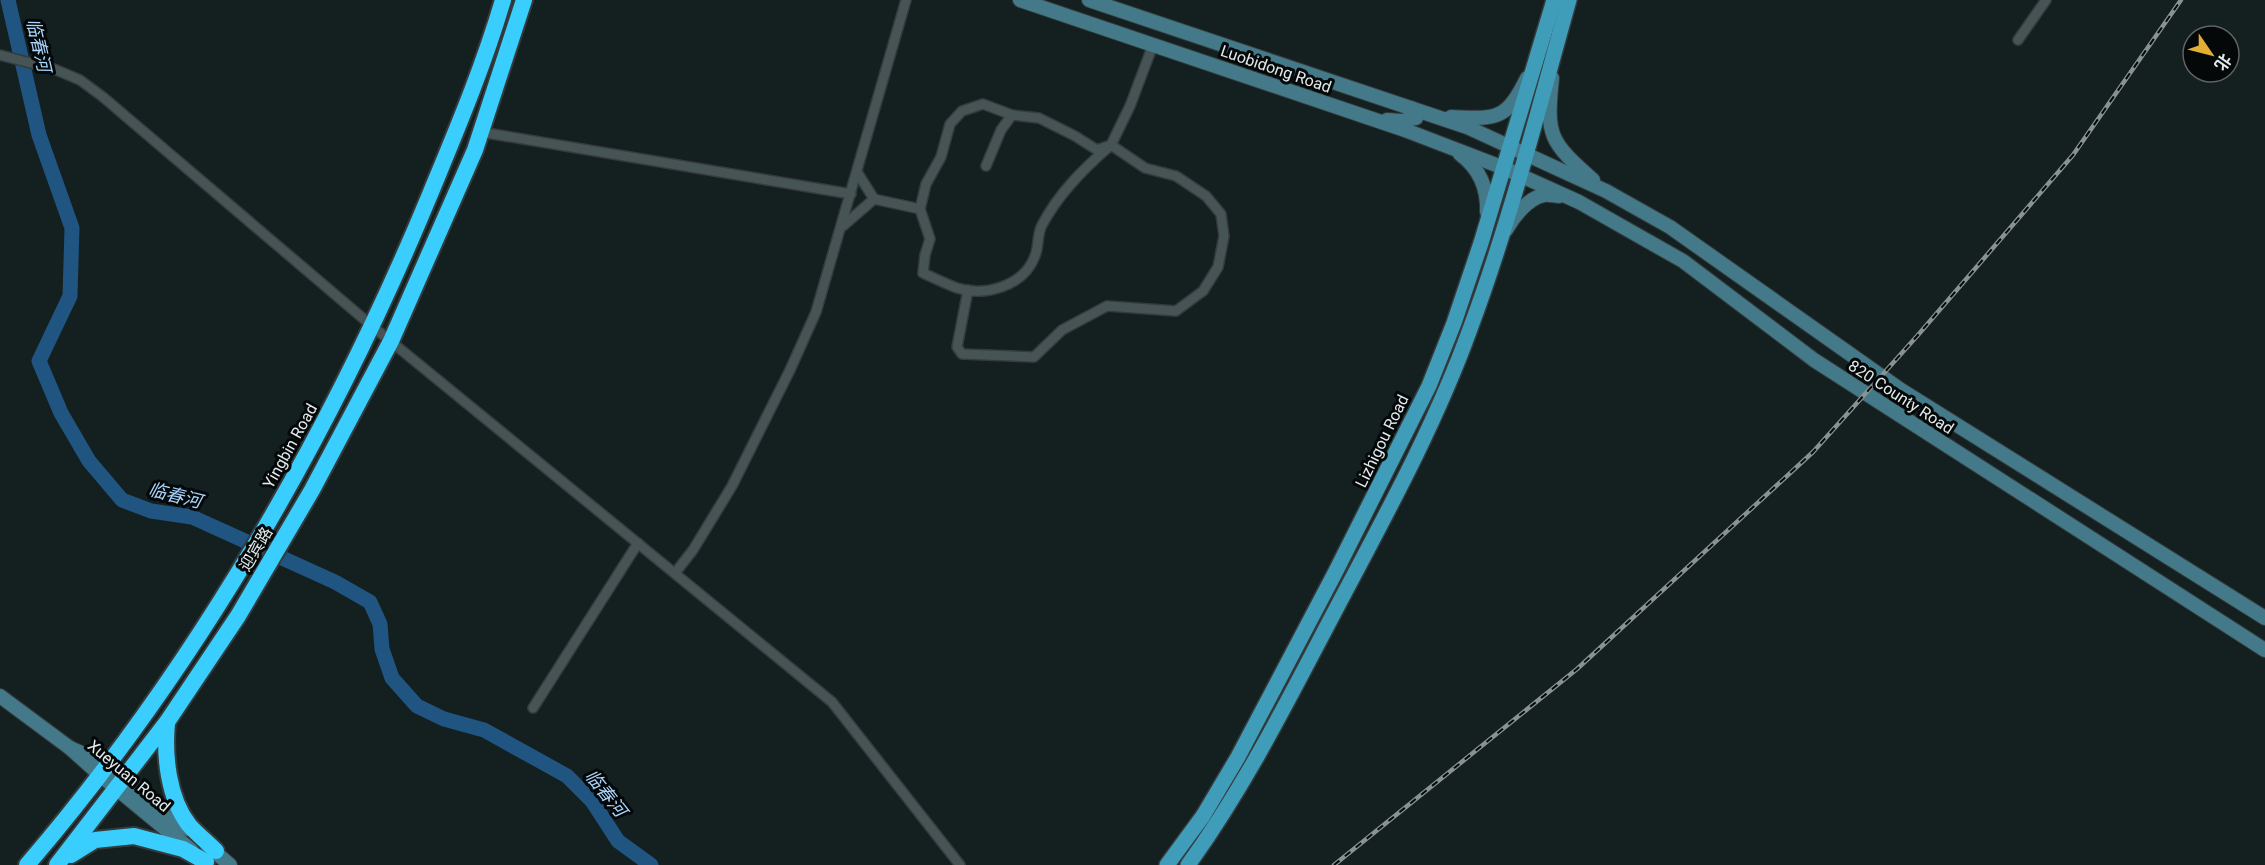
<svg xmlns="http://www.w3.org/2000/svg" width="2265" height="865" font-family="Roboto,'Noto Sans SC',sans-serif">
<rect width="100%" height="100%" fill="#141f20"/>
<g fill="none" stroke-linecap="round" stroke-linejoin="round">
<!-- river -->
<path stroke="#205481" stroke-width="15" d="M8,0L39,135L72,228L70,296L39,361L61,413L89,461L122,500L151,511L192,517L335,582L370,602L380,624L382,649L392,678L417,706L444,719L484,730L567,776L592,801L618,841L651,865"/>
<defs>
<g id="street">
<path d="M2018,40L2046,0"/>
<path d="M0,55L54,69L80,80L103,97L372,326L832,702L960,865"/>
<path d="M481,132L851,194"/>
<path d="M986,166L1001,130L1012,115L1039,118L1075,136L1097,150L1111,145L1130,106L1153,45"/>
<path d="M874,199L920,209"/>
<path d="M843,226L874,199L857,172"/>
<path d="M968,290L957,347L962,354L1034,357L1062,330L1107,306L1176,311L1203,291L1218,267L1224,236L1221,214L1206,196L1176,176L1145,168L1111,145C1084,168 1059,193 1042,225C1037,234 1039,246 1035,256C1024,286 985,297 957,288C946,284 934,278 923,273L925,255L930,239L920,209L926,184L941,157L950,124L962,111L983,104L1012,115"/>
<path d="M675,573L693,550L732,486L790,370L816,312L906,0"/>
<path d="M533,708L638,543"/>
</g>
<g id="secondary">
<path d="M1020,0L1405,130L1504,168L1579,202L1683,261L1814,360L2265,650"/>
<path d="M1089,0L1467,127L1606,191L1670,227L1901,390L2265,618"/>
<path d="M1552,78C1546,136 1549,141 1593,180"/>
<path d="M1451,117C1496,119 1506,121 1527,78"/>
<path d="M1387,120L1401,121L1416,118L1417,113L1411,108"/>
<path d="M1460,154C1480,169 1488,188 1487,212"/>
<path d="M1506,230C1513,217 1528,198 1544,195C1548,194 1555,196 1559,196"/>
<path d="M0,696L70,748"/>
<path d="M188,829L106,764L70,748L99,774L191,850"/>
<path d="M207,845L230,865"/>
</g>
<g id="primary">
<path d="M1167,865L1203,816L1238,757L1335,573L1429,386L1454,323L1481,243L1554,0"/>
<path d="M1188,865C1246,785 1290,696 1336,609C1384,518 1435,426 1470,329C1510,222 1538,110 1569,0"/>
</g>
<g id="highway">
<path d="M167,723C164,755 168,798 189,825C197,834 207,842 216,851"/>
<path d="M71,855L95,840L134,836L183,849L206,862"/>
<path d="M27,865C196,668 332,432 431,192C457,129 484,65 503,0"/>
<path d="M57,865L167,722L238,616L312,490L391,341L475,150L524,0"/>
</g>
</defs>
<!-- street casing -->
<use href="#street" stroke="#343b3c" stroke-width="12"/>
<!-- secondary casing -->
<use href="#secondary" stroke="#343b3c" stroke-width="16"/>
<!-- primary casing -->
<use href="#primary" stroke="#343b3c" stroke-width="18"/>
<!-- highway casing -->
<use href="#highway" stroke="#343b3c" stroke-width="20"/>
<!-- street -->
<use href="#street" stroke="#475455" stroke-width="9"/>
<!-- secondary -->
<use href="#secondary" stroke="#437988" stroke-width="14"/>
<!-- primary -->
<use href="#primary" stroke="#3f9dba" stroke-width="15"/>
<!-- highway -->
<use href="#highway" stroke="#39cefe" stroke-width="16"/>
<defs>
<path id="rail" d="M1334,865L1577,669L1813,452L1918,335L2073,155L2181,0"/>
</defs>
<!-- rail casing -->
<use href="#rail" stroke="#899293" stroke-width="4.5"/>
<!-- rail -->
<use href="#rail" stroke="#040808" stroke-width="2" stroke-dasharray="7" stroke-linecap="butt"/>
</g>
<g text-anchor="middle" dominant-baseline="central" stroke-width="6" stroke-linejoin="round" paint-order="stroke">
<!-- street labels -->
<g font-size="16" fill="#e4ebec" stroke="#040808">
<text transform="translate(1276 69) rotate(19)">Luobidong Road</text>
<text transform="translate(1901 397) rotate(33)">820 County Road</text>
<text transform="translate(1382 441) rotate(-64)">Lizhigou Road</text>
<text transform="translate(290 446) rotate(-61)">Yingbin Road</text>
<text transform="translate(256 549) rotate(-59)">迎宾路</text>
<text transform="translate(129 776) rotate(40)">Xueyuan Road</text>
</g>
<!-- water labels -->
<g font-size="18" font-style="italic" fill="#aad5fe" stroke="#040808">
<text transform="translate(39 45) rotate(77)">临春河</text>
<text transform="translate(175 495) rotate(14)">临春河</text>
<text transform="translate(606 793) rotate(51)">临春河</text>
</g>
</g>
<!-- north arrow -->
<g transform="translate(2211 54) rotate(125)"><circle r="28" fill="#040808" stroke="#5e6363" stroke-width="1.5"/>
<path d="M0-4.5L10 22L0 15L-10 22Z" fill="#e2af34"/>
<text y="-9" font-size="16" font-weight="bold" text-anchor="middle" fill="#e4ebec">北</text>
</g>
</svg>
